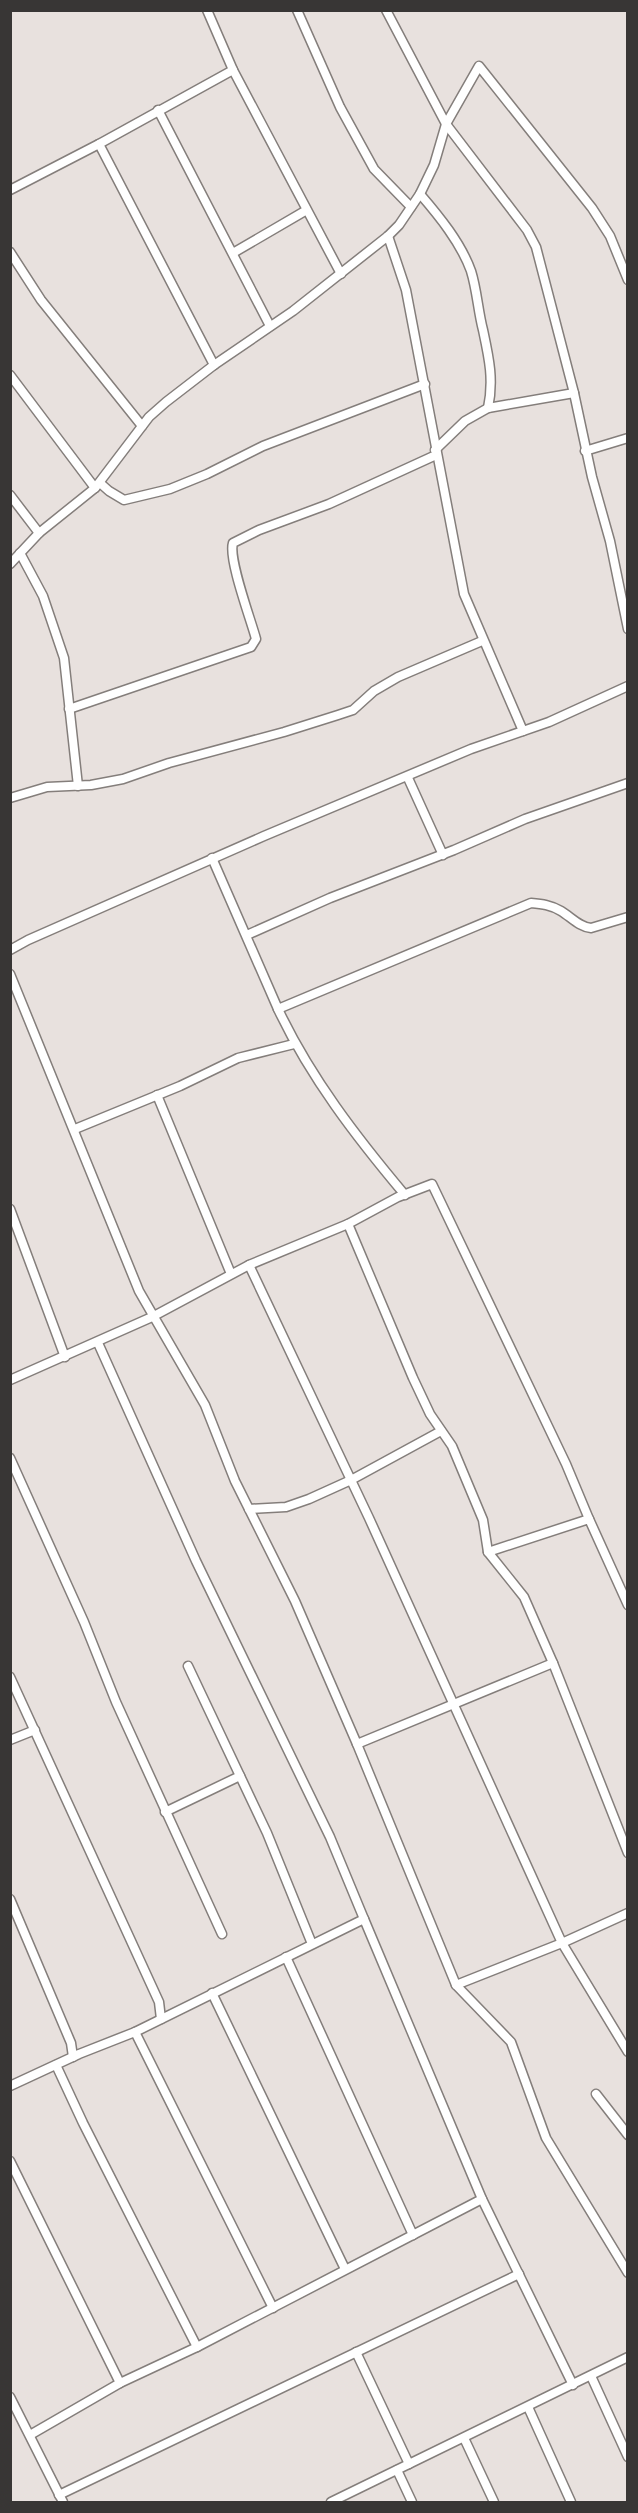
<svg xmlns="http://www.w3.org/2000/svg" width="638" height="2513" font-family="'Noto Sans',sans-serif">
<rect width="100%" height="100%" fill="#e8e1de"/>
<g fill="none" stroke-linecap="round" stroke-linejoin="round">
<defs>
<g id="street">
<path d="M207,10L233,70"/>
<path d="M297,10L340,107L374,169L411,207"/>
<path d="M386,10L446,124L527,230L536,247L574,393L592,477L610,541L628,629"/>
<path d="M158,110L270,326"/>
<path d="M99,144L214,365"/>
<path d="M10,190L99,144L233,70L341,274"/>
<path d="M420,194C439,216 461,243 471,271C477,290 478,311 483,330C489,358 494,380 488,408"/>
<path d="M388,236L406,290L464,594L523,731"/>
<path d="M10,252L41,300L142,426"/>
<path d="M233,253L305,211"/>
<path d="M10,375L95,488"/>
<path d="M435,450L465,421L488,408L574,393"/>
<path d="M585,451L628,438"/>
<path d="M100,483L109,491L124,500L170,489L207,474L263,446L425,384"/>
<path d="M10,495L39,533"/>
<path d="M20,553L43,596L64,658L78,786"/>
<path d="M10,564L39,533L95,488L149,417L166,402L214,365L293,311L388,236L399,225L420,194L434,165L446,124L479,66L592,208L610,236L628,280"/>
<path d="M69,709L251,647L256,639C251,620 228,559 233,543L259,530L329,504L436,455"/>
<path d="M408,778L443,855"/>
<path d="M10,798L47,787L91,785L123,779L169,763L284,732L338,715L353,710L374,691L398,677L482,641"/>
<path d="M212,858L278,1009L531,903C542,904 551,905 561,911C571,917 579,927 591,928L628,917"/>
<path d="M247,935L330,898L454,850L525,819L628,783"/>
<path d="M10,950L28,940L264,836L471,749L549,722L628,686"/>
<path d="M10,974L139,1291L205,1405L235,1481L295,1601L357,1744"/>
<path d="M278,1009C310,1077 357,1138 405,1195"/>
<path d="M157,1095L231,1274"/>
<path d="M75,1129L180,1086L238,1058L294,1044"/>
<path d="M10,1209L65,1357"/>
<path d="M348,1224L413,1378L430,1414L452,1446L483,1520L488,1552"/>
<path d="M249,1265L369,1518L562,1943L628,2052"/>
<path d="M98,1343L196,1561L330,1837L364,1919"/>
<path d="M10,1380L152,1317L249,1265L348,1224L398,1197L432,1184L566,1464L589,1519"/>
<path d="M10,1458L84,1622L116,1702L222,1934"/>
<path d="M249,1509L286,1507L309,1499L351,1480L441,1431"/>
<path d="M628,1605L589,1519L488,1552L524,1597L553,1663L628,1853"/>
<path d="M553,1663L357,1744L456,1985L511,2042L546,2138L628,2273"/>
<path d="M188,1666L267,1833L312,1944"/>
<path d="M10,1677L159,2002L161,2019"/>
<path d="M10,1740L35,1730"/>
<path d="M165,1812L240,1776"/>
<path d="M10,1899L71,2043L73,2057"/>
<path d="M286,1957L413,2235"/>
<path d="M456,1985L562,1943L628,1913"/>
<path d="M212,1993L345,2269"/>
<path d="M135,2032L273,2308"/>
<path d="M56,2065L83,2123L197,2347"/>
<path d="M10,2086L79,2054L135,2032L364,1919L482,2199L573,2385"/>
<path d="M596,2094L628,2135"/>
<path d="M10,2161L120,2383"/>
<path d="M356,2352L409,2464"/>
<path d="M591,2376L628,2457"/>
<path d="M10,2397L63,2502"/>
<path d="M528,2407L571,2502"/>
<path d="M30,2435L120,2383L197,2347L482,2199"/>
<path d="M464,2438L494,2502"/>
<path d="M397,2470L412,2502"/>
<path d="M59,2495L519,2274"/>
<path d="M331,2502L628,2357"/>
</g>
</defs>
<!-- street casing -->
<use href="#street" stroke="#847e7b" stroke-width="11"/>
<!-- street -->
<use href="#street" stroke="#fff" stroke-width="8"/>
</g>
<!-- border -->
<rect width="638" height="2513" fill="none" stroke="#383635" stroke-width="24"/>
</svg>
